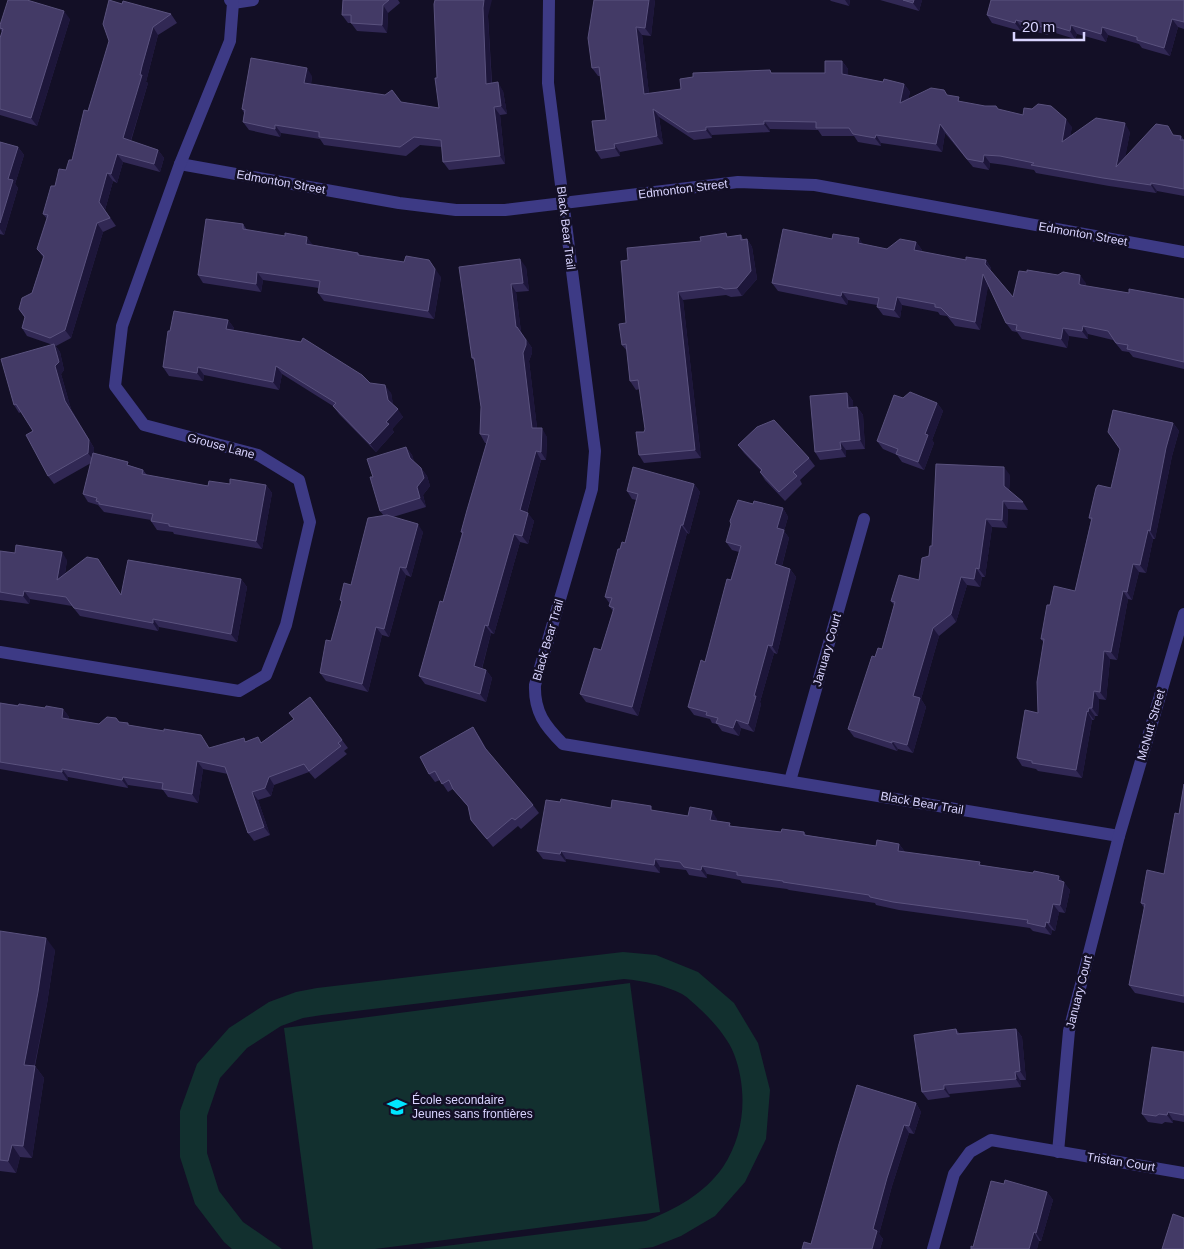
<svg xmlns="http://www.w3.org/2000/svg" width="1184" height="1249" font-family="Arial,sans-serif">
<rect width="100%" height="100%" fill="#130f26"/>
<!-- green -->
<g fill="#12302f">
<path d="M623,952L656,955L698,972L734,1003L758,1043L770,1090L766,1139L745,1182L715,1216L681,1236L653,1247L638,1249H421L646,1221C676,1209 704,1194 723,1167C745,1134 748,1091 734,1054C728,1038 712,1020 700,1009C694,1004 689,998 682,994C664,985 645,981 624,979L322,1015L303,1018L281,1026L247,1048L220,1078L207,1116V1153L219,1191L243,1222L282,1249H232L224,1242L195,1204L180,1157V1111L197,1064L229,1028L269,1002L296,992L317,988Z"/>
<path d="M630,983L660,1212L375,1249H313L284,1028Z"/>
</g>
<g fill="none" stroke-linecap="round" stroke-linejoin="round">
<!-- minor -->
<g stroke="#3d3a85" stroke-width="12">
<path d="M549,0L548,83L595,451L592,489L535,685C534,712 545,726 563,744L1119,836"/>
<path d="M233,3L253,0"/>
<path d="M180,164L399,203L456,210H505L738,182L815,185L1184,252"/>
<path d="M0,652L239,691L266,675L286,625L310,522L299,480L258,455L144,425L115,386L122,326L180,164L230,41L233,3L230,0"/>
<path d="M790,781L864,519"/>
<path d="M1058,1152L1069,1031L1119,836L1184,614"/>
<path d="M933,1249L954,1174L970,1152L991,1140L1184,1173"/>
</g>
</g>
<!-- wall -->
<g fill="#312854">
<path d="M343,0H398L400,3L388,13L387,33L357,31L351,23H348L342,15Z"/>
<path d="M655,0L651,36L642,35L649,94L681,89L773,73H825L842,61L848,69V75L883,82L904,84L910,92L908,99L947,95L962,102L1072,127L1070,136L1130,132L1125,157L1174,135L1181,136L1184,140V196L1157,191L1156,193L1109,186L1036,173L1034,170L1005,165L990,163L989,170L973,167L945,133L942,152L881,143V146L858,142L854,136H822L818,130L770,129V132L712,135V138L694,140L659,117L663,144L620,152V156L601,159L596,151L606,120L600,76H598L592,68Z"/>
<path d="M830,0H850L849,6L831,1Z"/>
<path d="M880,0H922L919,11Z"/>
<path d="M1184,0V29L1178,27L1170,56L1142,48L1139,44L1108,35L1106,42L1077,34L1075,39L1049,31L1048,35L1022,28L1021,31L992,23L987,15Z"/>
<path d="M122,4L171,14L177,23L158,35L148,74L146,82L148,83L131,141L158,150L164,158L160,172L123,162L117,183L113,181L105,210L116,226L103,232L71,338L56,346L55,345L60,352L64,370L61,374L71,409L94,448V453L143,470L147,475L208,486L230,484L266,485L272,493L262,549L174,534L173,532L157,530L151,521V520L104,512L98,505L88,502L83,494L91,463L54,484L48,476L33,431L21,412L19,413L14,405L53,345L27,336L22,328L25,318L19,309L32,293L43,257L37,249L47,219L43,214L55,186L66,170L72,160Z"/>
<path d="M488,16L492,83L503,91L507,114L500,115L505,164L449,170L443,162L442,147L420,145L406,156L324,145L320,139L281,133L280,137L249,130L243,122L244,113L242,109L312,76L311,84L401,102L439,108L437,78Z"/>
<path d="M70,19L37,126L0,115V38L2,32L0,29V25Z"/>
<path d="M0,142L18,147L24,155L15,184L18,188L4,235L0,234Z"/>
<path d="M243,224L247,230L313,245L358,253L360,255L441,277L434,319L324,301L318,293L319,288L263,280L261,292L203,283L198,275Z"/>
<path d="M741,235L743,239H747L752,247L757,279L742,296L731,297L726,295L683,300L701,458L644,463L639,455L645,429L640,389L636,390L630,381L627,351L622,345L626,323L628,260L701,241Z"/>
<path d="M916,242L922,250L921,252L966,260H986L991,268V271L1013,297L1086,283L1085,286L1129,293L1184,299V369L1133,357L1129,352L1122,351L1113,340L1088,334V339L1069,336L1067,348L1022,339L1017,332L1012,331L1006,323L988,285L980,330L955,326L947,316L940,315L938,312L902,305L900,318L883,315L877,307V305L848,300L847,305L778,291L772,283L863,244L887,249Z"/>
<path d="M459,267H526L529,291L516,292L521,332L532,348V353L529,361L537,428L547,437L546,460H541L527,513L534,521L528,544L520,542L494,634L491,633L482,669L486,670L492,678L486,702L425,684L419,676L443,602L462,533L461,532L487,443H485L480,434L481,407L475,362L472,358Z"/>
<path d="M228,320L234,328L233,330L370,383L391,393L393,405L403,417L392,429L394,432L376,452L339,414L333,406L282,374L279,390L204,375L203,381L169,376L163,367L170,331Z"/>
<path d="M847,393L853,401V407H857L863,415L865,449L846,450V457L820,460L815,452Z"/>
<path d="M903,398L937,403L943,411L932,440L934,443L924,470L902,462L897,455L883,449L877,441Z"/>
<path d="M1173,423L1179,431L1172,456L1155,539H1153L1146,573L1139,572L1132,600L1128,599L1117,660L1110,659L1106,700L1099,699L1098,716H1095L1094,720H1092L1082,778L1038,771L1036,769L1022,766L1017,758L1038,713L1044,643L1041,639L1050,605L1075,591L1091,520L1089,518L1111,488Z"/>
<path d="M738,445L809,458L815,466L800,480L802,484L785,501L765,480L760,472L761,471L744,453Z"/>
<path d="M406,447L412,455L414,462L421,468L427,476L430,486L423,495L426,507L393,517L423,532L411,577L406,575L389,637L382,635L368,692L326,681L320,673L331,641L342,603L340,600L351,585L384,516L380,511L373,477Z"/>
<path d="M1010,475L1009,491L1023,502L1028,510L1008,509L1007,528L992,527L985,577H982L980,587L967,585L956,622L939,636L921,699L926,707L913,753L898,749L897,751L854,737L848,729L875,657L882,649L894,605L891,601L919,580L932,546Z"/>
<path d="M694,484L700,492L689,534L687,533L638,716L586,702L580,694L601,650L613,611L609,606L610,604L605,597L620,549L625,543L636,500L632,499L627,491Z"/>
<path d="M753,504L783,508L788,517L784,531L789,538L782,566L790,569L796,577L777,654L774,653L760,702L761,704L754,732L741,728L739,736L722,731L717,724L712,723L710,719L694,715L688,707L705,662L739,552L732,550L726,542Z"/>
<path d="M0,551L67,560L65,574L98,559L121,595L241,579L247,587L237,642L159,627L158,631L80,616L72,606L30,599L29,604L0,600Z"/>
<path d="M310,697L348,748L344,751L347,754L315,779L309,772L274,785L271,796L258,800L270,835L254,841L248,833L228,774L203,769L198,803L168,797L163,790L128,785V788L68,777V781L0,769V703L45,708L63,709L69,717V719L99,724L119,722L210,748L246,741L262,742L294,719Z"/>
<path d="M479,736L488,752L533,805L539,813L521,829L518,826L493,847L477,828L471,820L469,808L453,789L448,792L440,780L435,782L429,774Z"/>
<path d="M1184,784V1003L1135,993L1129,985L1144,908L1141,903L1164,874L1179,814Z"/>
<path d="M560,802L611,808L654,811L688,816L717,819V821L732,826L781,832H804L806,835L876,846L899,844L905,852L982,865L1062,881L1070,890L1065,913L1059,912L1055,931L1052,930L1051,935L1033,931L1030,928L899,910L876,905L875,903L789,890L787,889L742,883L740,880L707,874V878L689,875L686,870L660,867V873L566,859V862L543,859L537,851Z"/>
<path d="M0,931L55,950L47,1004L35,1066L44,1078L32,1158L20,1157L16,1173L0,1171Z"/>
<path d="M956,1029L959,1033L1016,1029L1022,1037L1026,1080H1020L1021,1087L949,1094L950,1097L928,1100L922,1092Z"/>
<path d="M1184,1052V1122L1173,1120V1123L1165,1122L1162,1124L1148,1122L1142,1114Z"/>
<path d="M916,1103L921,1112L914,1134L909,1133L892,1186L879,1234L883,1239L880,1249H802L811,1244Z"/>
<path d="M1004,1184L1047,1192L1053,1200L1041,1241H1039L1037,1249H971L973,1247Z"/>
</g>
<!-- shaded-wall -->
<g fill="#1d163a">
<path d="M484,0H492L488,16L492,92L486,84L483,8Z"/>
<path d="M649,0H655L651,36L645,28Z"/>
<path d="M845,0H850L849,6Z"/>
<path d="M914,0H922L919,11L913,3Z"/>
<path d="M383,5L388,13L387,33L382,25Z"/>
<path d="M64,11L70,19L37,126L31,118Z"/>
<path d="M1172,19L1178,27L1170,56L1164,48Z"/>
<path d="M1016,20L1022,28L1021,31L1015,23Z"/>
<path d="M1043,23L1049,31L1048,35L1042,27Z"/>
<path d="M1071,25L1077,34L1075,39L1070,31Z"/>
<path d="M153,27L158,35L148,74L146,82L148,83L129,146L123,138Z"/>
<path d="M636,27L642,35L650,102L644,94Z"/>
<path d="M1102,27L1108,35L1106,42L1101,34Z"/>
<path d="M842,61L848,69V82L842,74Z"/>
<path d="M307,68L312,76L310,91L304,83Z"/>
<path d="M498,82L503,91L507,114L501,106Z"/>
<path d="M904,84L910,92L906,111L900,103Z"/>
<path d="M494,107L500,115L505,164L500,156Z"/>
<path d="M653,109L659,117L663,144L657,136Z"/>
<path d="M1066,119L1072,127L1068,150L1062,142Z"/>
<path d="M764,121L770,129V132L764,124Z"/>
<path d="M1125,123L1130,132L1122,175L1116,167Z"/>
<path d="M940,124L945,133L942,152L936,144Z"/>
<path d="M275,125L281,133L280,137L275,129Z"/>
<path d="M706,127L712,135V138L706,130Z"/>
<path d="M876,135L881,143V146L875,138Z"/>
<path d="M614,144L620,152V156L615,148Z"/>
<path d="M18,147L24,155L15,184L18,188L4,235L0,229V223L8,179Z"/>
<path d="M158,150L164,158L160,172L154,164Z"/>
<path d="M117,154L123,162L117,183L111,174Z"/>
<path d="M984,155L990,163L989,170L983,162Z"/>
<path d="M107,173L113,181L105,210L99,202Z"/>
<path d="M1151,183L1157,191L1156,193L1151,185Z"/>
<path d="M97,223L103,232L71,338L65,330Z"/>
<path d="M307,237L313,245L306,244Z"/>
<path d="M859,238L865,247L858,243Z"/>
<path d="M747,239L752,247L757,279L742,296L737,288Z"/>
<path d="M916,242L922,250L920,259L914,250Z"/>
<path d="M520,259L526,267L529,291L523,283Z"/>
<path d="M429,260L441,277L434,319L428,311Z"/>
<path d="M986,260L991,268V272L985,264Z"/>
<path d="M257,272L263,280L261,292L256,284Z"/>
<path d="M983,274L989,282L980,330L975,322Z"/>
<path d="M1080,275L1086,283L1084,292L1079,284Z"/>
<path d="M511,284L516,292L521,332L532,348V353L529,361L538,436L532,428L516,327Z"/>
<path d="M678,292L683,300L701,458L695,450Z"/>
<path d="M842,292L848,300L847,305L841,296Z"/>
<path d="M897,297L902,305L900,318L894,310Z"/>
<path d="M228,320L234,328L232,337L226,329Z"/>
<path d="M1083,326L1088,334V339L1082,331Z"/>
<path d="M1063,328L1069,336L1067,348L1061,339Z"/>
<path d="M54,344L60,352L64,370L61,374L71,409L94,448V461L88,453L65,401L55,366Z"/>
<path d="M276,366L282,374L279,390L273,382Z"/>
<path d="M198,367L204,375L203,381L197,373Z"/>
<path d="M385,385L391,393L394,408L388,400Z"/>
<path d="M847,393L853,401L854,416L848,408Z"/>
<path d="M937,403L943,411L932,440L934,443L924,470L918,462L925,434Z"/>
<path d="M857,407L863,415L865,449L860,440Z"/>
<path d="M398,409L403,417L392,429L394,432L376,452L370,444L386,422Z"/>
<path d="M1173,423L1179,431L1172,456L1155,539L1150,531L1166,448Z"/>
<path d="M542,428L547,437L546,460L541,452Z"/>
<path d="M840,442L846,450V457L841,449Z"/>
<path d="M406,447L412,455L416,466L410,458Z"/>
<path d="M536,451L541,460L525,519L520,510Z"/>
<path d="M1004,467L1010,475L1009,494L1004,486Z"/>
<path d="M421,468L427,476L430,486L423,495L426,507L420,498L417,487Z"/>
<path d="M694,484L700,492L689,534L683,525Z"/>
<path d="M266,485L272,493L262,549L256,541Z"/>
<path d="M1003,501L1008,509L1007,528L1002,520Z"/>
<path d="M783,508L788,517L784,531L789,538L780,573L775,564L777,528Z"/>
<path d="M528,513L534,521L528,544L522,536Z"/>
<path d="M986,519L992,527L985,577L979,569Z"/>
<path d="M418,524L423,532L411,577L406,568Z"/>
<path d="M681,525L687,533L638,716L632,707Z"/>
<path d="M1148,530L1153,539L1146,573L1140,565Z"/>
<path d="M514,534L520,542L494,634L488,626Z"/>
<path d="M62,552L67,560L63,588L57,580Z"/>
<path d="M1133,564L1139,572L1132,600L1127,592Z"/>
<path d="M400,567L406,575L389,637L384,629Z"/>
<path d="M976,568L982,577L980,587L974,579Z"/>
<path d="M790,569L796,577L777,654L772,646Z"/>
<path d="M961,577L967,585L956,622L951,614Z"/>
<path d="M241,579L247,587L237,642L231,634Z"/>
<path d="M24,591L30,599L29,604L23,596Z"/>
<path d="M1123,591L1128,599L1117,660L1111,652Z"/>
<path d="M153,619L159,627L158,631L153,623Z"/>
<path d="M485,625L491,633L480,675L474,666Z"/>
<path d="M376,627L382,635L368,692L362,684Z"/>
<path d="M933,628L939,636L921,699L926,707L913,753L907,745L913,696Z"/>
<path d="M768,645L774,653L760,702L761,704L754,732L748,724L754,696Z"/>
<path d="M1104,651L1110,659L1106,700L1100,692Z"/>
<path d="M486,670L492,678L486,702L480,694Z"/>
<path d="M1094,691L1099,699L1098,716L1092,708Z"/>
<path d="M1089,708L1095,716L1094,720L1088,712Z"/>
<path d="M63,709L69,717L67,726L62,718Z"/>
<path d="M1087,711L1092,720L1082,778L1076,770Z"/>
<path d="M736,720L741,728L739,736L733,728Z"/>
<path d="M473,727L479,736L490,756L485,748Z"/>
<path d="M892,741L898,749L897,751L892,743Z"/>
<path d="M197,761L203,769L198,803L192,794Z"/>
<path d="M62,769L68,777V781L62,772Z"/>
<path d="M123,777L128,785V788L122,780Z"/>
<path d="M269,777L274,785L271,796L265,788Z"/>
<path d="M252,792L258,800L270,835L264,827Z"/>
<path d="M712,811L717,819L716,828L710,820Z"/>
<path d="M899,844L905,852L898,851Z"/>
<path d="M561,851L566,859V862L560,854Z"/>
<path d="M655,859L660,867V873L654,865Z"/>
<path d="M702,866L707,874V878L701,870Z"/>
<path d="M1059,876L1064,883V882L1070,890L1065,913L1060,905L1058,880Z"/>
<path d="M1053,904L1059,912L1055,931L1049,923Z"/>
<path d="M1046,922L1052,930L1051,935L1045,927Z"/>
<path d="M46,938L55,950L47,1004L32,1077L24,1065Z"/>
<path d="M1016,1029L1022,1037L1026,1080L1020,1071Z"/>
<path d="M35,1066L44,1078L32,1158L23,1146Z"/>
<path d="M1015,1072L1020,1080L1021,1087L1016,1079Z"/>
<path d="M944,1085L949,1094L950,1097L944,1089Z"/>
<path d="M916,1103L921,1112L914,1134L909,1126Z"/>
<path d="M1168,1112L1173,1120V1123L1167,1115Z"/>
<path d="M904,1125L909,1133L892,1186L879,1234L883,1239L880,1249H872L873,1229L887,1178Z"/>
<path d="M12,1145L20,1157L16,1173L8,1161Z"/>
<path d="M1047,1192L1053,1200L1041,1241L1036,1233Z"/>
<path d="M1034,1232L1039,1241L1037,1249H1029Z"/>
</g>
<!-- building -->
<g fill="#433a66" stroke="#5a527e">
<path d="M8,0H27L64,11L31,118L0,109V38L3,29L0,28V25Z"/>
<path d="M109,0L122,4L123,1L171,14L153,27L142,66L140,75H142L123,138L158,150L154,164L117,154L111,174L107,173L99,202L110,218L97,223L65,330L50,338L22,328L25,317L19,309L22,298L32,293L44,256L37,249L48,215L43,214L51,186H55L59,169L66,170L69,160H72L84,110L88,111L109,41L103,24Z"/>
<path d="M343,0H389L383,5L382,25L351,23V15H342Z"/>
<path d="M435,0H484L483,8L486,84L498,82L501,106L494,107L500,156L443,162L441,140L414,137L400,147L319,137V132L275,125V129L243,122L245,110L242,109L251,58L307,68L304,83L385,95L392,90L401,102L439,108L435,78H437L434,4Z"/>
<path d="M594,0H649L645,28L636,27L644,94L681,89L680,79L693,77V73L770,70L771,73H825V61H842V74L883,82L884,79L904,84L900,103L931,88L944,90L947,95L959,97L958,101L985,106H996L998,109L1023,115L1024,108L1032,109L1038,104L1051,106L1066,119L1062,142L1096,118L1125,123L1116,167L1156,124L1168,126L1173,135L1181,136L1180,140H1184V189L1151,183V185L1103,178L1031,165L1034,163L1000,156L984,155L983,162L967,159L940,124L936,144L876,135L875,138L853,134L849,128H816V122L764,121V124L706,127V130L688,132L653,109L657,136L614,144L615,148L596,151L592,121L606,120L599,67L592,68L588,38Z"/>
<path d="M903,0H914L913,3Z"/>
<path d="M991,0H1184V22L1172,19L1164,48L1137,40V37L1102,27L1101,34L1071,25L1070,31L1043,23L1042,27L1016,20L1015,23L987,15Z"/>
<path d="M0,142L18,147L8,179L13,180L0,223Z"/>
<path d="M206,219L243,224V229L285,236V233L307,237L306,244L358,253V255L404,262L406,256L429,260L435,269L428,311L318,293L320,281L257,272L256,284L198,275Z"/>
<path d="M783,229L832,239L833,234L859,238L858,243L887,249L900,239L916,242L914,250L966,260V257L986,260L985,264L1013,297L1019,271L1027,272V270L1058,275L1063,272L1080,275L1079,284L1081,285L1129,293V289L1184,299V362L1127,349L1128,345L1116,343L1108,331L1083,326L1082,331L1063,328L1061,339L1016,330L1017,325L1006,323L983,274L975,322L950,317L941,308L935,307V304L897,297L894,310L877,307L879,298L842,292L841,296L772,283Z"/>
<path d="M726,233L727,237L741,235V240L747,239L751,271L737,288L725,289L720,287L678,292L695,450L639,455L636,432H644L645,429L638,380L630,381L626,344L622,345L619,324L626,323L621,261L628,260L627,248L701,241L700,237Z"/>
<path d="M520,259L523,283L511,284L516,327H517L526,340V345L523,353L532,428H542L541,452L536,451L520,510L528,513L522,536L514,534L490,618L488,626L485,625L474,666L486,670L480,694L419,676L440,601L443,602L463,532H461L467,510L489,435L480,434L481,407L474,358H472L459,267Z"/>
<path d="M174,311L228,320L226,329L301,342L303,338L362,375L370,383L385,385L388,400L398,409L386,422L389,424L370,444L333,406L336,403L276,366L273,382L198,367L197,373L163,367L168,331H170Z"/>
<path d="M54,344L59,362L55,366L65,401L89,440L88,453L48,476L26,435L33,431L16,404L14,405L1,359Z"/>
<path d="M910,392L937,403L925,434L928,435L918,462L896,454L898,449L877,441L894,395L903,398Z"/>
<path d="M847,393L848,408L857,407L860,440L840,442L841,449L815,452L810,396Z"/>
<path d="M1113,410L1173,423L1166,448L1150,531L1148,530L1140,565L1133,564L1127,592L1123,591L1111,652L1104,651L1100,692L1094,691L1092,708H1089L1088,712L1087,711L1076,770L1032,763V761L1017,758L1025,710L1038,713L1037,682L1044,639H1041L1047,605H1050L1054,586L1075,591L1092,518H1089L1096,488L1098,485L1111,488L1120,449L1108,432Z"/>
<path d="M774,420L809,458L793,472L797,476L779,492L760,472L762,470L738,445L757,427Z"/>
<path d="M406,447L410,458L421,468L424,478L417,487L420,498L380,511L370,477H373L367,459Z"/>
<path d="M93,453L128,462L127,465L143,470L142,474L208,486L209,481L230,484V479L266,485L256,541L169,526V524L151,521L153,514L99,504V502L96,501L97,498L83,494Z"/>
<path d="M936,464L1004,467V486L1023,502L1003,501L1002,520L986,519L979,569L976,568L974,579L961,577L951,614L933,628L913,696L920,698L907,745L892,741V743L848,729L872,656L875,657L878,648L882,649L895,602L891,601L899,575L919,580L922,558L929,556L930,546H932Z"/>
<path d="M633,467L694,484L683,525H681L632,707L580,694L594,648L601,650L614,608L609,606L612,598L605,597L618,549H620L622,542L625,543L638,494L627,491Z"/>
<path d="M738,500L753,504L754,501L783,508L777,528L784,530L775,564L790,569L772,646L768,645L754,696H756L748,724L736,720L733,728L716,723L718,718L706,715L707,712L688,707L701,660L705,662L727,579L731,580L741,546L726,542L731,524L730,521Z"/>
<path d="M387,515L418,524L406,568L400,567L384,629L376,627L362,684L320,673L326,640L331,641L342,601L340,600L344,583L351,585L368,518Z"/>
<path d="M16,545L62,552L57,580L87,557L98,559L121,595L128,560L241,579L231,634L153,619V623L74,608L66,597L24,591L23,596L0,592V551L15,553Z"/>
<path d="M310,697L342,740L338,743L341,746L309,771L304,764L269,777L265,788L252,792L264,827L248,833L225,767L197,761L192,794L162,789L163,783L123,777L122,780L62,769V772L0,762V703L18,706L19,704L45,708L46,706L63,709L62,718L99,724L107,717L116,718L119,722L128,723V725L164,731V729L201,735L209,748L244,738L245,742L258,737L261,743L294,719L289,713Z"/>
<path d="M473,727L485,748L533,805L515,820L512,818L487,839L471,820L468,806L453,789L449,780L442,784L435,771L429,774L420,757Z"/>
<path d="M1184,784V996L1129,985L1145,904L1141,903L1147,870L1164,874L1175,813L1179,814Z"/>
<path d="M561,799L611,808L612,800L651,806V810L688,816L690,807L712,811L710,820L730,823L729,826L781,832L782,829L804,832V835L876,846L877,840L899,844L898,851L980,862L979,865L1033,873L1034,871L1059,876L1058,880L1064,882L1060,905L1053,904L1049,923L1046,922L1045,927L1027,923L1028,920L893,902L870,897L869,895L783,882V881L737,875V872L702,866L701,870L684,867L680,862L655,859L654,865L561,851L560,854L537,851L546,800L560,802Z"/>
<path d="M0,931L46,938L38,992L24,1065L35,1066L23,1146L12,1145L8,1161L0,1160Z"/>
<path d="M956,1029L957,1034L1016,1029L1020,1071L1015,1072L1016,1079L944,1085V1089L922,1092L914,1035Z"/>
<path d="M1152,1047L1184,1052V1115L1168,1112L1167,1115L1159,1114L1156,1116L1142,1114Z"/>
<path d="M857,1085L916,1103L909,1126L904,1125L887,1178L873,1229L877,1231L872,1249H802L804,1242L811,1244L839,1144Z"/>
<path d="M1005,1180L1047,1192L1036,1233L1034,1232L1029,1249H971V1246L973,1247L991,1181L1004,1184Z"/>
<path d="M1173,1214L1184,1218V1249H1162Z"/>
</g>
<!-- icons -->
<defs>
<symbol id="school-bare" viewBox="-9 -9 18 18"><path d="M0-5L7-2L0 1L-7-2ZM-4 1L0 2.5L4 1V4Q0 6-4 4Z" fill="#00e5ff" stroke="#130f26" stroke-width="2.5" paint-order="stroke"/></symbol>
</defs>
<g fill-rule="evenodd">
<use href="#school-bare" x="383" y="1093" width="28" height="28"/>
</g>
<g text-anchor="middle" dominant-baseline="central" stroke-width="5" stroke-linejoin="round" paint-order="stroke">
<!-- street labels -->
<g font-size="12" fill="#d9d4ff" stroke="#130f26">
<text transform="translate(281 182) rotate(10)">Edmonton Street</text>
<text transform="translate(683 189) rotate(-7)">Edmonton Street</text>
<text transform="translate(566 228) rotate(83)">Black Bear Trail</text>
<text transform="translate(1083 234) rotate(10)">Edmonton Street</text>
<text transform="translate(221 446) rotate(15)">Grouse Lane</text>
<text transform="translate(548 640) rotate(-74)">Black Bear Trail</text>
<text transform="translate(827 650) rotate(-74)">January Court</text>
<text transform="translate(1151 725) rotate(-74)">McNutt Street</text>
<text transform="translate(922 803) rotate(10)">Black Bear Trail</text>
<text transform="translate(1079 992) rotate(-76)">January Court</text>
<text transform="translate(1121 1162) rotate(9)">Tristan Court</text>
</g>
<!-- poi labels -->
<g font-size="12" fill="#d9d4ff" stroke="#130f26" text-anchor="start">
<text x="412" y="1100">École secondaire<tspan x="412" dy="14">Jeunes sans frontières</tspan></text>
</g>
</g>
<!-- scale -->
<path d="M1014 32v8h70v-8" fill="none" stroke="#d9d4ff" stroke-width="2.5"/>
<text x="1022" y="32" font-size="15" fill="#d9d4ff" stroke="#130f26" stroke-width="4" paint-order="stroke">20 m</text>
</svg>
